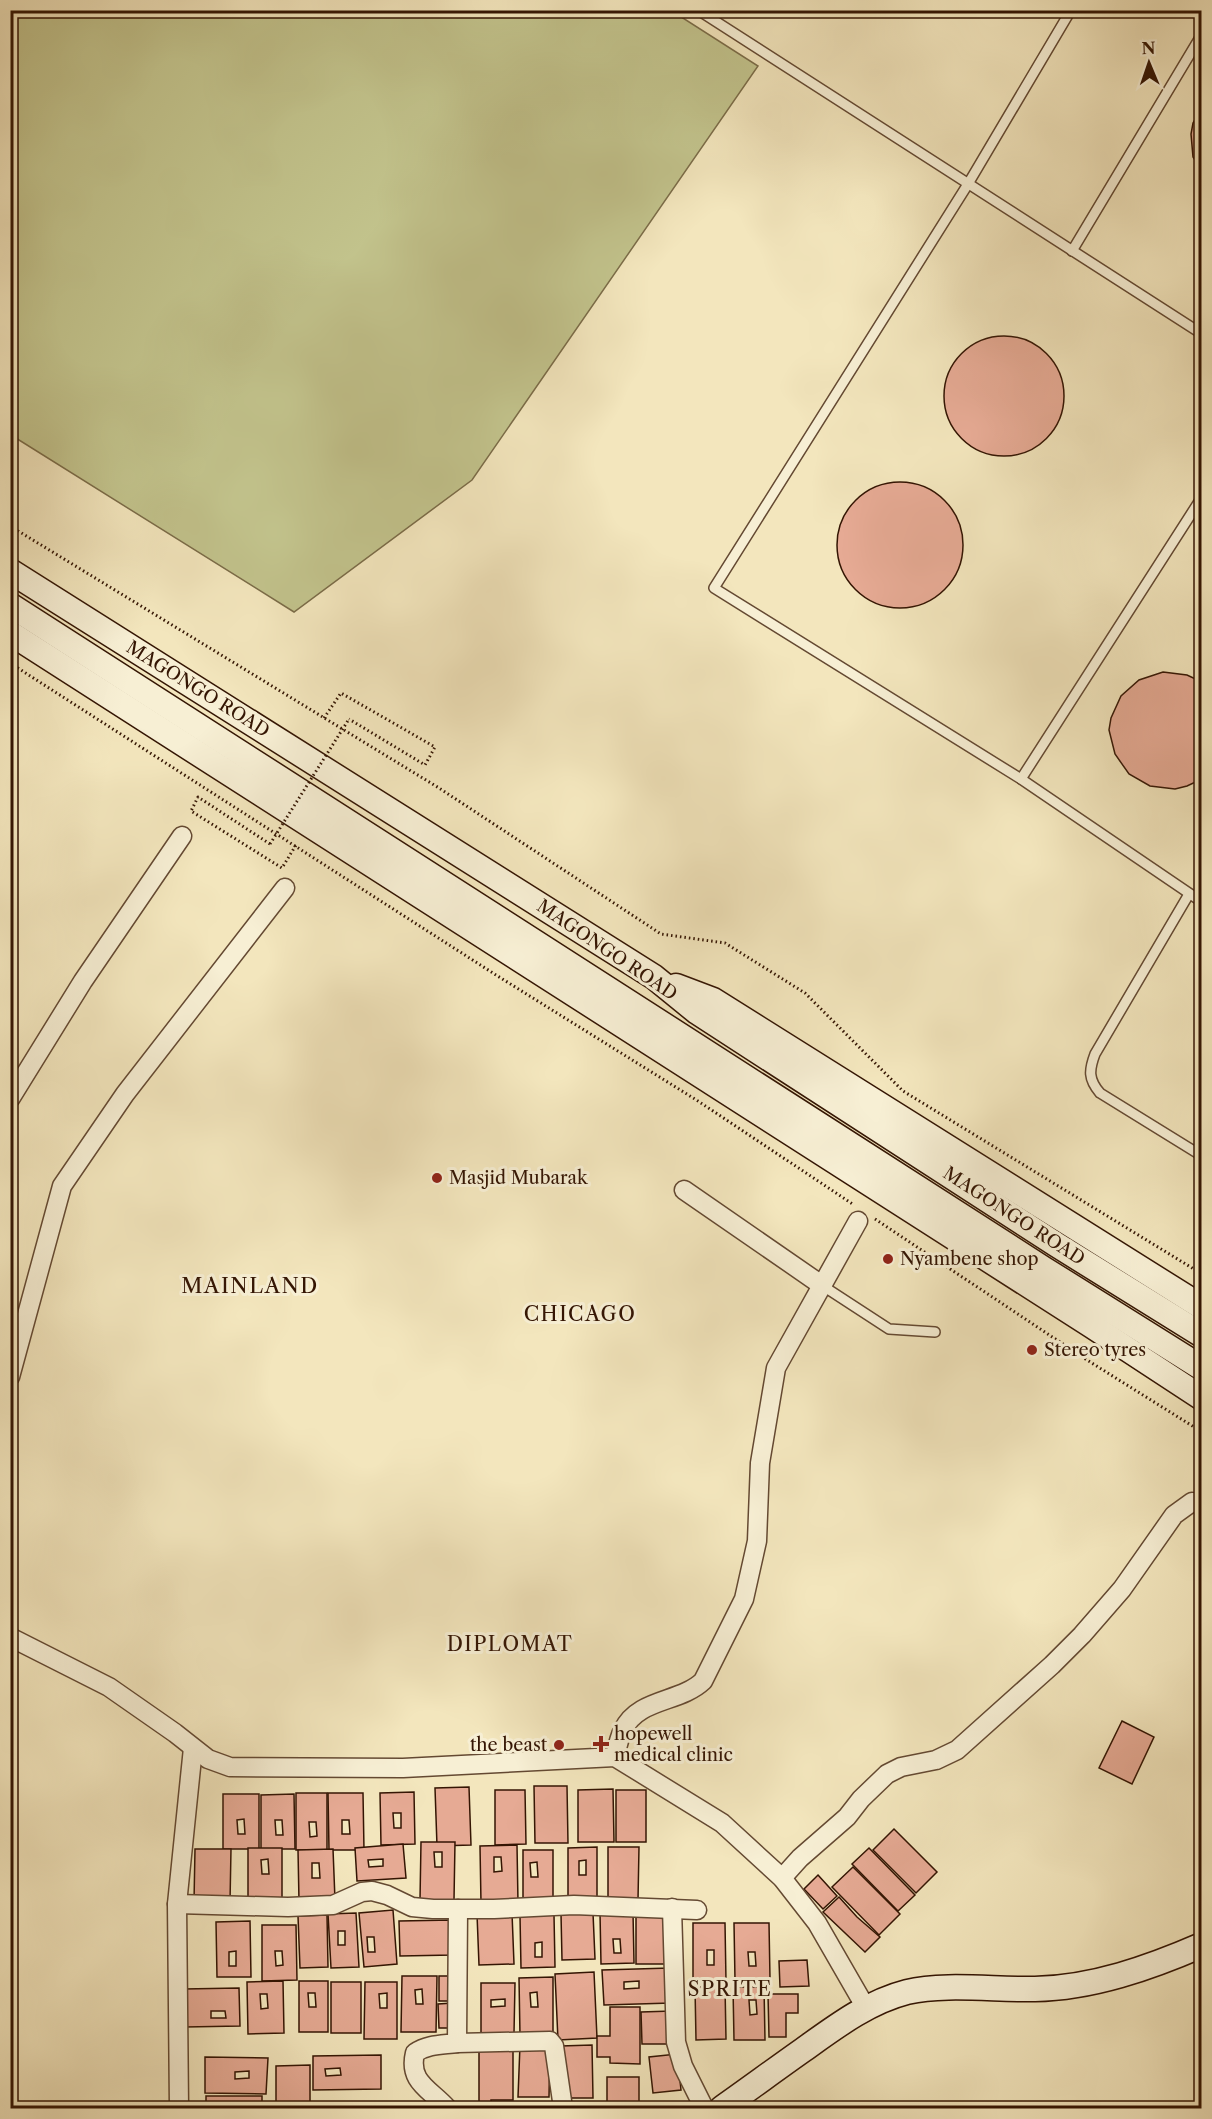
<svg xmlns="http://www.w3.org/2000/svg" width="1212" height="2119" font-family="'Libre Caslon Text',serif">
<rect width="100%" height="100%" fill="#f3e6bd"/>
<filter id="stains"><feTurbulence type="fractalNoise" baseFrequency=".00333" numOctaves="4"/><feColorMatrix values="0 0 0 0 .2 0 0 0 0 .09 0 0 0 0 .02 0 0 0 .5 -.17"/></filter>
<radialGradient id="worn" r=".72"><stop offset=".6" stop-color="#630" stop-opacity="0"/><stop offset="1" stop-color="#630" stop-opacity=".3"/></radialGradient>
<!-- green -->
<path fill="#c2c38c" stroke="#7b6c48" stroke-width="1.5" d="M10,11H672L758,66L472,480L294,612L11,435Z"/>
<!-- building -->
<g fill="#e6aa94" stroke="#341503" stroke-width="1.5" fill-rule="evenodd">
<path d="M1202,108V171L1193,157L1191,134L1193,123Z"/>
<circle cx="1004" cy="396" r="60"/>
<circle cx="900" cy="545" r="63"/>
<path d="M1163,672L1187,675L1202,682V779L1187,786L1175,789L1150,786L1129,774L1115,754L1109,730L1111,718L1121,696L1139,680Z"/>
<path d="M1122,1721L1154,1737L1132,1784L1099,1768Z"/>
<path d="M534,1786H567L568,1843H535Z"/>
<path d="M469,1787L471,1845L437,1846L435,1788Z"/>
<path d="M613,1789L614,1842H578V1790Z"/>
<path d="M495,1790H525L526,1844L495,1845Z"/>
<rect x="616" y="1790" width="30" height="52"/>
<path d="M414,1792L415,1844L381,1845L380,1793ZM393,1813H401V1828H394Z"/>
<path d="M296,1793H327V1850H296ZM309,1822H316L317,1836L310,1837Z"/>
<path d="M328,1793H363L364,1850H329ZM342,1820H349L350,1834H342Z"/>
<path d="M223,1794H259V1849H223ZM244,1819L245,1834H238L237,1820Z"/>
<path d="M294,1794L295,1849H261V1795ZM275,1820H282L283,1835H276Z"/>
<path d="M894,1829L937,1872L916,1893L873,1850Z"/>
<path d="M421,1842H455L454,1900H420ZM434,1852H442V1867H435Z"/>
<path d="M403,1844L406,1878L357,1881L355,1848ZM383,1859V1866L369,1867L368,1860Z"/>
<path d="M517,1845L518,1903H481L480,1846ZM494,1857H501L502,1871L494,1872Z"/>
<path d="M597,1847V1900L568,1899V1848ZM586,1860V1875H579V1861Z"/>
<path d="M608,1847H639L638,1900H608Z"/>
<path d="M248,1848H282V1904H248ZM268,1859L269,1874H262L261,1860Z"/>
<path d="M869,1848L915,1895L898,1911L852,1864Z"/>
<path d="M195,1849H231L230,1902H194Z"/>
<path d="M333,1849L335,1900L299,1901L298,1850ZM312,1863H319L320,1878H312Z"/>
<path d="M523,1850H553V1902H523ZM537,1862L538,1877H531L530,1863Z"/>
<path d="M853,1867L900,1914L879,1935L832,1887Z"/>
<path d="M818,1875L837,1896L823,1909L804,1889Z"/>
<path d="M839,1897L857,1917L880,1937L865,1952L823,1912Z"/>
<path d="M393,1910L397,1964L364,1967L359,1913ZM367,1937H374L375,1952H368Z"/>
<path d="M633,1912L634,1963L601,1964L600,1913ZM613,1939H620L621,1953H614Z"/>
<path d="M636,1912H667L668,1964H636Z"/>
<path d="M356,1913L359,1967L331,1968L328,1914ZM338,1931H345V1945H338Z"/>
<path d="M512,1913L514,1964L479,1965L477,1914Z"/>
<path d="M593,1913L595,1959L562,1960L561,1914Z"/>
<path d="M327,1915L328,1967L300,1968L298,1916Z"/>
<path d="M554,1915L555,1967L521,1968L520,1916ZM542,1942V1957H535V1943Z"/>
<path d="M453,1920V1955L400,1956L399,1921Z"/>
<path d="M250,1921L251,1977H217L216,1922ZM236,1951V1966H229V1952Z"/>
<path d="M693,1923H725L726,1981H693ZM707,1950H714V1965H707Z"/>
<path d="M734,1923H769L770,1979L735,1980ZM748,1952H755L756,1966H749Z"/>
<path d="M262,1925H296L297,1980L262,1981ZM275,1951H282L283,1965L276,1966Z"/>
<path d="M807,1960L809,1986L780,1987L779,1961Z"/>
<path d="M670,1968L671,2003L604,2005L602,1970ZM639,1981V1988L624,1989V1982Z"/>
<path d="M594,1972L597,2038L558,2040L555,1974Z"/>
<path d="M402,1976H437L436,2032H401ZM422,1989L423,2004H416L415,1990Z"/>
<rect x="439" y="1976" width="15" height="25"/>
<path d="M553,1977V2035L520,2036L519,1978ZM537,1992L538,2007H531L530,1993Z"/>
<path d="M283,1981L284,2033L248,2034L247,1982ZM260,1994H267L268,2008L261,2009Z"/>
<path d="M299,1981H328V2032H299ZM308,1993H315L316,2007H309Z"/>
<rect x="331" y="1982" width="30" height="51"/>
<path d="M365,1982H397V2039H364ZM387,1993V2008H380L379,1994Z"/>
<path d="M481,1983H515L514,2033H481ZM505,1999V2006L491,2007V2000Z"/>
<path d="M725,1986L726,2039L696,2040L695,1987Z"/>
<path d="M733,1987H764L765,2040H734ZM749,2000H756L757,2014L750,2015Z"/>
<path d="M239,1988L240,2026L185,2027L184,1989ZM211,2011H225L226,2018H211Z"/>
<path d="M768,1994H798V2013H786V2037H769Z"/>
<path d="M453,2003V2028H439L438,2004Z"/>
<path d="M610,2007H640V2064L610,2063V2057H597V2036H610Z"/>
<path d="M672,2011V2044H642L641,2012Z"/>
<path d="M520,2045L550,2046L549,2097H518Z"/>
<path d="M592,2045L593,2098H562L561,2046Z"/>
<path d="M479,2050H513V2100H491V2105H479Z"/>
<path d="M677,2054L681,2090L653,2093L649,2057Z"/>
<path d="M381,2055V2089L313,2090V2056ZM340,2068L341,2075L326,2076L325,2069Z"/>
<path d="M205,2057L268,2058L266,2094L205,2093ZM249,2071V2078L235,2079V2072Z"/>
<path d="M310,2065V2108H276V2066Z"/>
<rect x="607" y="2077" width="32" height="31"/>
<rect x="206" y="2096" width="56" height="12"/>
</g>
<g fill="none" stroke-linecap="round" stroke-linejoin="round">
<defs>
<g id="lane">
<path d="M698,10L1202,334"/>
<path d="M1071,10L968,184L714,588L1021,779L1202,902"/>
<path d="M1072,251L1202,34"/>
<path d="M1021,779L1202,497"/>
<path d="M1189,894L1095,1054C1089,1070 1088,1079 1100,1093L1202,1156"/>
<path d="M823,1286L889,1329L935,1332"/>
</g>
<g id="street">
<path d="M10,1099L83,981L182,836"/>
<path d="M684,1190L823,1286"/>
<path d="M10,1377L62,1186L125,1094L285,888"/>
<path d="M10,1637L109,1687L175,1733L208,1759L230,1767L403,1768L615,1757L722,1823L782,1878L817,1923L866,2008"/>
<path d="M615,1757C617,1748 619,1738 623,1730C638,1698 680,1703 703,1681L744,1599L757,1541L760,1463L776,1368L858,1221"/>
<path d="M782,1878L800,1858L847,1817L861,1799L887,1774L901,1767L936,1760L957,1750L1052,1665L1082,1635L1122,1589L1174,1515L1192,1502"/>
<path d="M177,1904L288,1907L333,1905L362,1892L372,1891L387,1895L412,1907L433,1909H494L574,1905L697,1910"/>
<path d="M672,1908L676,2042L683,2066L704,2108"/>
<path d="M457,2043L550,2041L554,2046L563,2108"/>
<path d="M179,2108L177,1904L193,1748"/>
<path d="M447,2108C430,2089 408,2082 415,2053C428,2044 443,2045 457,2043L458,1909"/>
</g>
<g id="secondary">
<path d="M10,571L654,977L697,1012L1057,1245L1202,1335"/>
<path d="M10,605L1044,1269L1202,1368"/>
<path d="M10,633L1092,1326L1202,1398"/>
<path d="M676,986L713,1000L1202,1307"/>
<path d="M722,2108C749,2089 776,2069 803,2050C835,2027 868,2002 907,1992C945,1983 995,1990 1035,1989C1092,1988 1149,1968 1202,1945"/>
</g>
</defs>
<!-- lane casing -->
<use href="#lane" stroke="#644932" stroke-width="12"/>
<!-- street casing -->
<use href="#street" stroke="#644932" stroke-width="21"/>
<!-- secondary casing -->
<use href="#secondary" stroke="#341503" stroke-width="27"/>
<!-- path -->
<g stroke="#341503" stroke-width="3" stroke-dasharray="1.5 3" stroke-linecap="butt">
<path d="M10,526L439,788L661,934L725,943L805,993L903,1091L1202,1274"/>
<path d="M10,663L496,975L698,1101L854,1205"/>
<path d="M324,718L341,693L435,747L425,765L349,719"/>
<path d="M270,844L198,797L191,811L282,868L296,845"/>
<path d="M875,1219L1087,1360L1202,1432"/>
</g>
<!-- lane -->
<use href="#lane" stroke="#f7efd4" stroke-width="9"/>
<!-- street -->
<use href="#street" stroke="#f7efd4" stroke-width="18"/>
<!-- secondary -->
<use href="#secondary" stroke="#f7efd4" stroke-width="24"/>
<!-- path-bridge -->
<path stroke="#341503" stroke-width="3" stroke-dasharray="1.5 3" stroke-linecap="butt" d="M270,844L349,719"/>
</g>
<!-- markers -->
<g fill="#8f2418" stroke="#f7efd4" stroke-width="2">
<circle cx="437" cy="1178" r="6"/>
<circle cx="888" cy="1259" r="6"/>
<circle cx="1032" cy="1350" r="6"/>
<path d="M598 1735h6v6h6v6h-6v6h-6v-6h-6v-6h6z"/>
<circle cx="559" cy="1745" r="6"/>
</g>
<g text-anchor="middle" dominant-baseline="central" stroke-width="6" stroke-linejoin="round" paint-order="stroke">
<!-- street labels -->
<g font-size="18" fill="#341503" stroke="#f7efd4">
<text transform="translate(198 689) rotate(32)">MAGONGO ROAD</text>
<text transform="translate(607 950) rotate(34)">MAGONGO ROAD</text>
<text transform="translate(1014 1216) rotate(33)">MAGONGO ROAD</text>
</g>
<!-- poi labels -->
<g font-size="18" fill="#341503" stroke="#f7efd4" text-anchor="start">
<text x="449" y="1178">Masjid Mubarak</text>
<text x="900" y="1259">Nyambene shop</text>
<text x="1044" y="1350">Stereo tyres</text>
<text x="614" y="1734">hopewell<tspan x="614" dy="21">medical clinic</tspan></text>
<text x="547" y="1745" text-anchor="end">the beast</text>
</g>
<!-- neighbourhood labels -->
<g font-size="20" letter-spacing="1.5" fill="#341503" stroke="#f7efd4">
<text x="580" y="1314">CHICAGO</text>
<text x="510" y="1644">DIPLOMAT</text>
<text x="730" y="1989">SPRITE</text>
</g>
<!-- quarter labels -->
<g font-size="21" letter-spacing="1.5" fill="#341503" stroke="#f7efd4">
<text x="250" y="1285">MAINLAND</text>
</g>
</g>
<!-- margin -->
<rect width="1212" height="2119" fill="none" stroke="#f3e6bd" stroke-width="36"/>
<rect x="12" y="12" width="1188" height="2095" fill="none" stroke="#341503" stroke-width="3"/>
<rect x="18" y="18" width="1176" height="2083" fill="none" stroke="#341503" stroke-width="1.5"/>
<!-- north arrow -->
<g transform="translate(1149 63) rotate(358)" stroke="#f7efd4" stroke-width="4.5" paint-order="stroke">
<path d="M0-4.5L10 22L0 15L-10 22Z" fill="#341503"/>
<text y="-9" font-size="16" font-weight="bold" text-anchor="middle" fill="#341503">N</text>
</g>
<rect width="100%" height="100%" filter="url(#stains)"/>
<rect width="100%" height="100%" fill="url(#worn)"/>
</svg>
